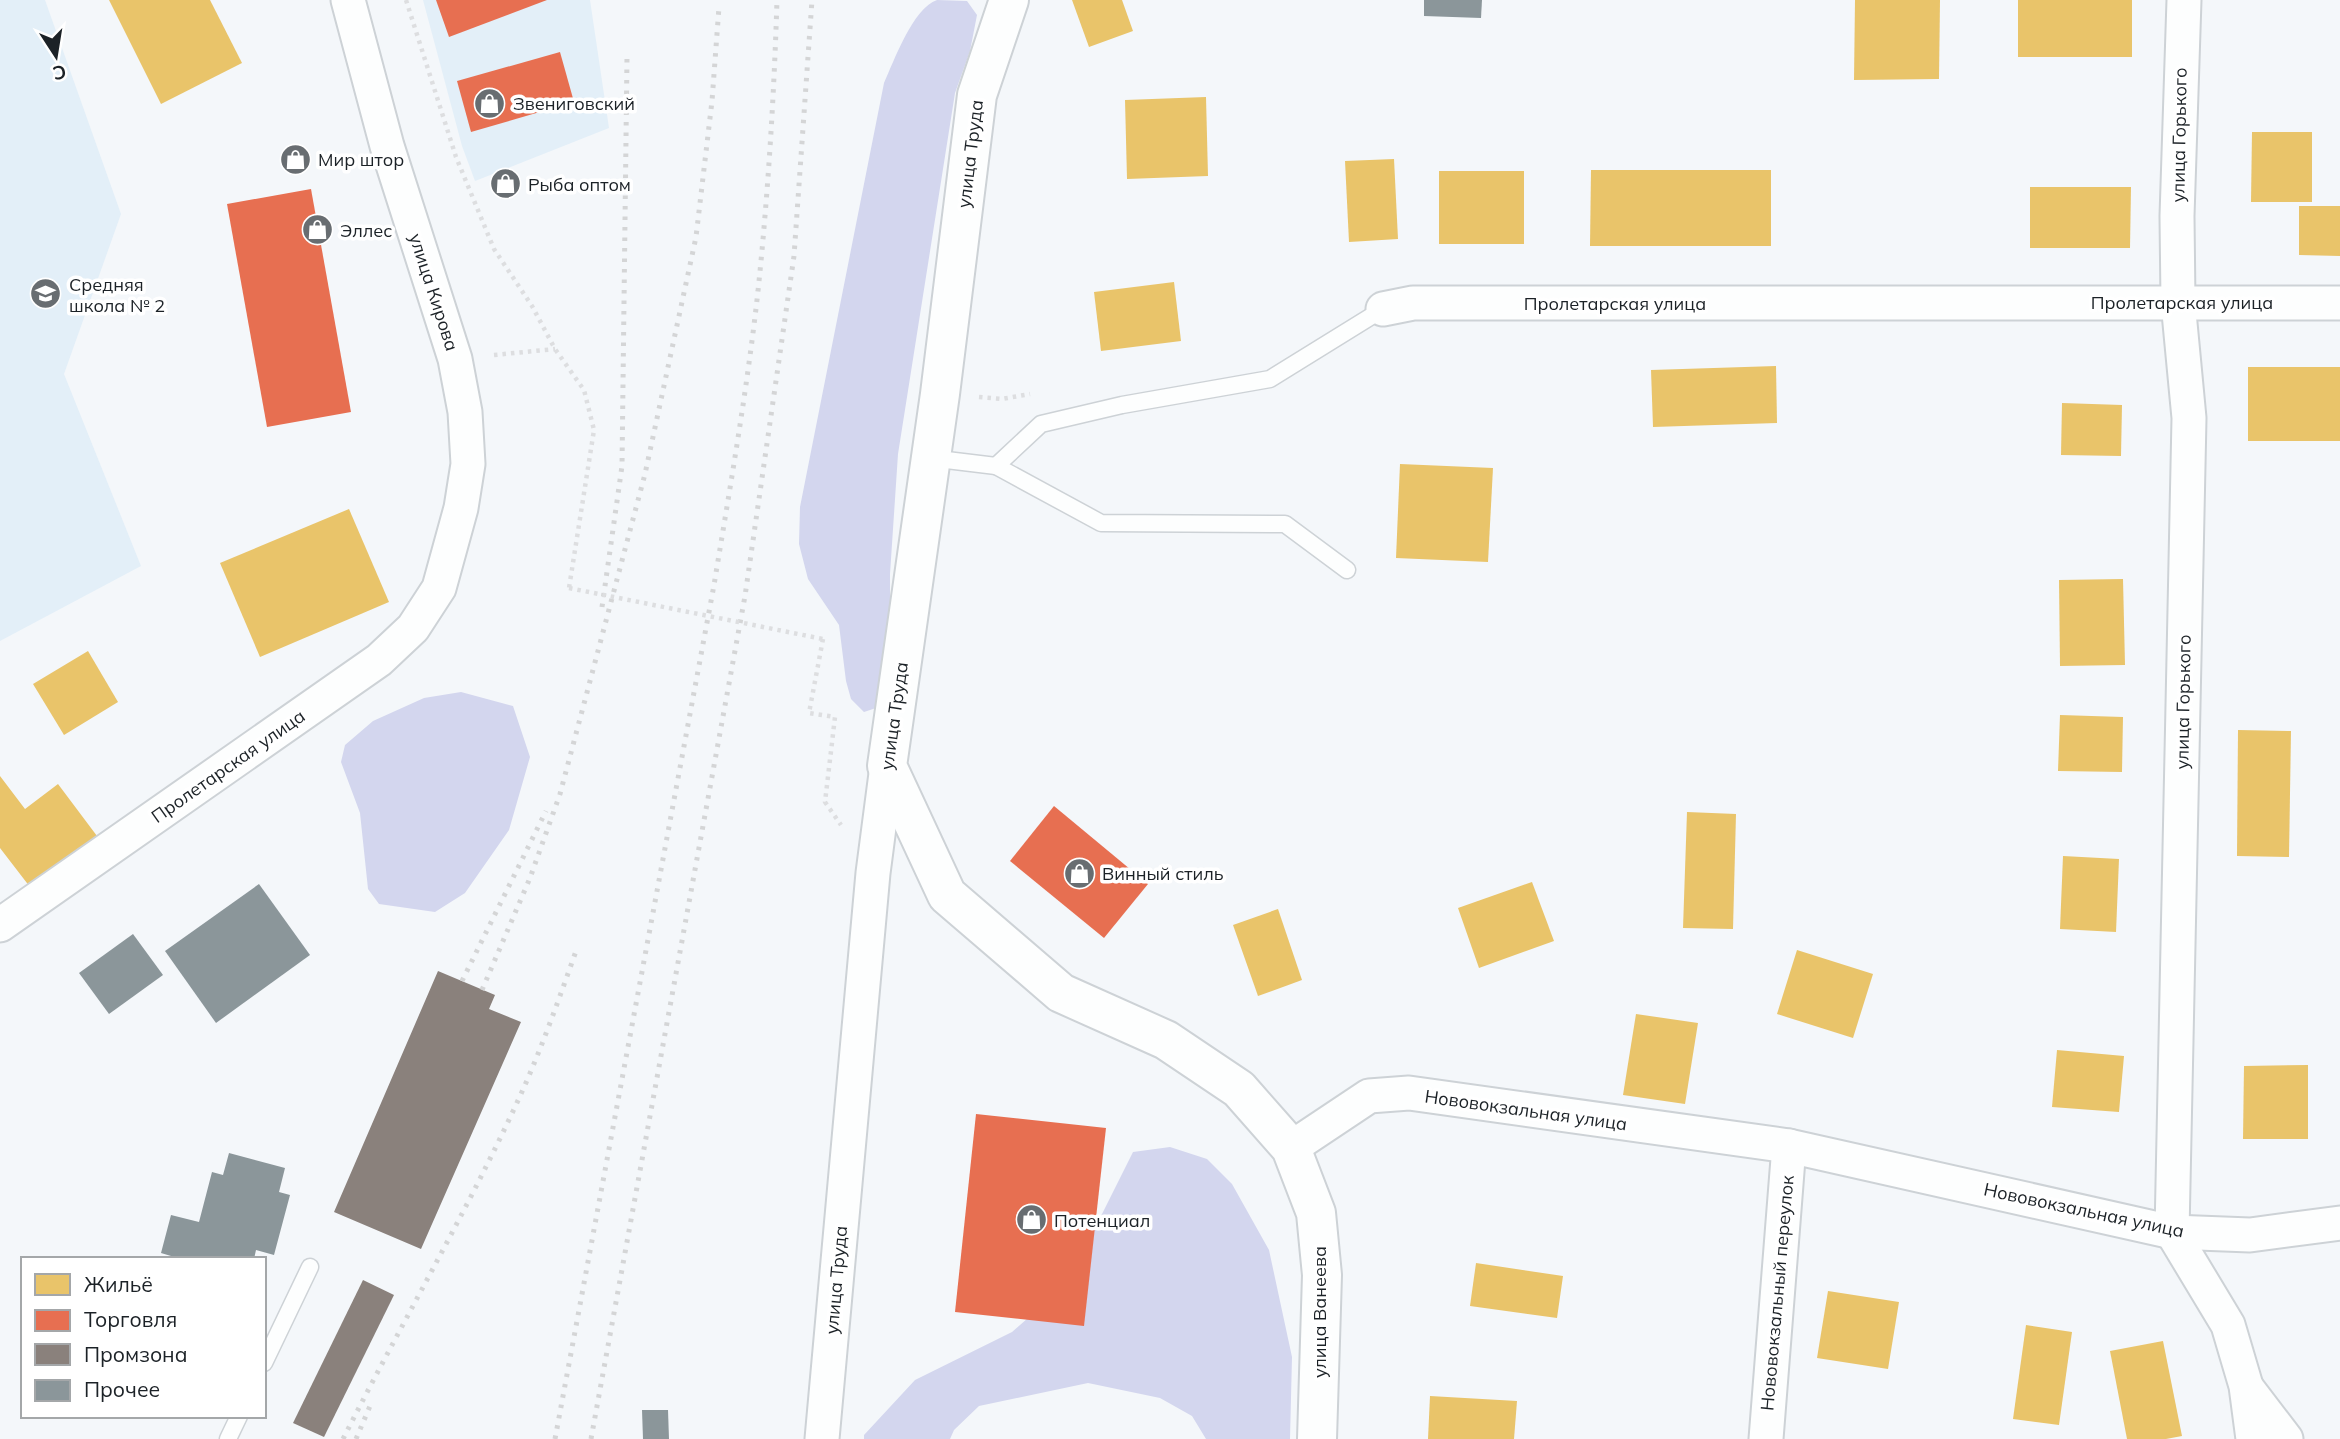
<svg xmlns="http://www.w3.org/2000/svg" width="2340" height="1439" font-family="Mulish,sans-serif">
<rect width="100%" height="100%" fill="#f4f7fa"/>
<!-- built -->
<g fill="#e3eff8">
<path d="M0,0H45L121,214L64,374L141,566L0,641Z"/>
<path d="M423,0H590L609,128L475,181L462,146Z"/>
</g>
<!-- forest -->
<g fill="#d3d6ee">
<path d="M937,0L967,1L977,15L970,51L955,93L898,454L890,574V690L882,706L864,712L851,699L846,681L839,625L808,579L799,544L800,507L884,83C894,61 913,8 937,0Z"/>
<path d="M461,692L513,706L530,757L509,830L465,893L435,912L379,904L368,889L360,813L341,762L345,745L373,721L424,698Z"/>
<path d="M1170,1147L1207,1159L1232,1184L1269,1250L1292,1357L1290,1439H1206L1192,1416L1160,1398L1088,1383L979,1406L954,1430L950,1439H864V1435L915,1380L1012,1332L1067,1284L1133,1152Z"/>
</g>
<!-- homes -->
<g fill="#e9c46a">
<path d="M109,0H210L242,63L161,104Z"/>
<path d="M1072,0H1122L1133,31L1089,47Z"/>
<path d="M1855,0H1940L1939,79L1854,80Z"/>
<rect x="2018" y="0" width="114" height="57"/>
<path d="M1206,97L1208,176L1127,179L1125,100Z"/>
<path d="M2252,132H2312V202H2251Z"/>
<path d="M1394,159L1398,239L1349,242L1345,161Z"/>
<path d="M1591,170H1771V246H1590Z"/>
<rect x="1439" y="171" width="85" height="73"/>
<path d="M2030,187H2131L2130,248H2030Z"/>
<path d="M2299,206H2340V256L2299,255Z"/>
<path d="M1174,282L1181,341L1101,351L1094,292Z"/>
<path d="M1776,366L1777,423L1653,427L1651,370Z"/>
<rect x="2248" y="367" width="92" height="74"/>
<path d="M2062,403L2122,405L2121,456L2061,455Z"/>
<path d="M1400,464L1493,468L1488,562L1396,558Z"/>
<path d="M349,509L389,602L260,657L220,563Z"/>
<path d="M2123,579L2125,665L2060,666L2059,580Z"/>
<path d="M88,651L118,702L64,735L33,684Z"/>
<path d="M2060,715L2123,717L2122,772L2058,771Z"/>
<path d="M2238,730L2291,731L2289,857L2237,856Z"/>
<path d="M0,776L25,809L58,784L97,836L30,887L0,848Z"/>
<path d="M1687,812L1736,814L1733,929L1683,928Z"/>
<path d="M2063,856L2119,859L2116,932L2060,929Z"/>
<path d="M1532,882L1554,941L1479,968L1458,908Z"/>
<path d="M1278,909L1302,980L1258,996L1233,925Z"/>
<path d="M1797,950L1873,974L1853,1038L1777,1014Z"/>
<path d="M1636,1014L1698,1023L1685,1104L1623,1095Z"/>
<path d="M2057,1050L2124,1056L2119,1112L2052,1107Z"/>
<path d="M2308,1065V1139H2243L2244,1066Z"/>
<path d="M1476,1263L1563,1276L1557,1318L1470,1306Z"/>
<path d="M1828,1291L1899,1302L1888,1369L1817,1358Z"/>
<path d="M2026,1325L2072,1332L2059,1425L2013,1419Z"/>
<path d="M2163,1341L2182,1436L2166,1439H2127L2110,1351Z"/>
<path d="M1430,1396L1517,1401L1514,1439H1428Z"/>
</g>
<!-- shops -->
<g fill="#e76f51">
<path d="M436,0H547L449,37Z"/>
<path d="M560,52L574,102L471,132L457,81Z"/>
<path d="M311,189L351,412L267,427L227,204Z"/>
<path d="M1054,806L1148,884L1104,938L1010,861Z"/>
<path d="M976,1114L1106,1128L1084,1326L955,1312Z"/>
</g>
<!-- industry -->
<g fill="#8a817c">
<path d="M438,971L495,995L489,1009L521,1022L421,1249L334,1212Z"/>
<path d="M363,1280L394,1295L324,1437L293,1423Z"/>
</g>
<!-- building -->
<g fill="#8b969a">
<path d="M1424,0H1482L1481,18L1424,16Z"/>
<path d="M259,884L310,955L216,1023L165,951Z"/>
<path d="M133,934L163,975L109,1014L79,973Z"/>
<path d="M229,1153L285,1168L279,1192L290,1195L274,1255L256,1250L254,1259H181L161,1253L171,1215L199,1222L212,1172L223,1175Z"/>
<path d="M642,1410H668L669,1439H643Z"/>
</g>
<g fill="none" stroke-linecap="round" stroke-linejoin="round">
<defs>
<g id="service">
<path d="M930,458L996,466L1041,424L1122,405L1270,379L1383,309"/>
<path d="M996,466L1101,523L1285,524L1347,570"/>
<path d="M264,1363L310,1267"/>
<path d="M228,1439L239,1416"/>
</g>
<g id="minor">
<path d="M2184,0L2177,216L2178,302L2189,418L2172,1232L2228,1325L2246,1386L2253,1439"/>
<path d="M1383,309L1413,303H2340"/>
<path d="M0,925L379,660L413,628L439,588L461,508L468,464L465,412L455,359L387,146L348,0"/>
<path d="M1291,1148L1369,1096L1409,1093L1789,1146L2172,1232L2250,1235L2340,1223"/>
<path d="M2247,1388L2286,1439"/>
<path d="M822,1439L873,873L887,766"/>
<path d="M1766,1439L1789,1146"/>
</g>
<path id="tertiary" d="M1009,0L977,95L940,394L887,766L947,895L1061,993L1166,1040L1239,1089L1291,1148L1316,1213L1322,1275L1317,1439"/>
</defs>
<!-- service casing -->
<use href="#service" stroke="#cdd2d6" stroke-width="19"/>
<!-- minor casing -->
<use href="#minor" stroke="#cdd2d6" stroke-width="37"/>
<!-- tertiary casing -->
<use href="#tertiary" stroke="#cdd2d6" stroke-width="42"/>
<!-- path -->
<g stroke="#dddee0" stroke-width="4.5" stroke-dasharray="3.5 5" stroke-linecap="butt">
<path d="M406,0L456,157L494,249L532,306L555,349L584,390L594,430L569,588"/>
<path d="M494,355L555,349"/>
<path d="M979,397L1002,399L1030,394"/>
<path d="M823,639L809,713L835,717L825,802L841,825"/>
</g>
<!-- service -->
<use href="#service" stroke="#fdfefe" stroke-width="16"/>
<!-- minor -->
<use href="#minor" stroke="#fdfefe" stroke-width="33"/>
<!-- tertiary -->
<use href="#tertiary" stroke="#fdfefe" stroke-width="38"/>
<!-- rail -->
<g stroke="#d4d5d6" stroke-width="5" stroke-dasharray="3.5 7" stroke-linecap="butt">
<path d="M602,607L622,466L627,57"/>
<path d="M462,981L546,811"/>
<path d="M482,990L530,878L560,794L645,474L696,237L712,101L719,7"/>
<path d="M343,1439C401,1324 467,1212 521,1094C542,1047 559,999 576,951"/>
<path d="M356,1439L370,1406"/>
<path d="M555,1439L714,585C730,488 747,390 758,291C768,195 774,97 777,0"/>
<path d="M591,1439L745,596L794,256L812,0"/>
</g>
<!-- path-bridge -->
<path stroke="#dddee0" stroke-width="4.5" stroke-dasharray="3.5 5" stroke-linecap="butt" d="M569,588L823,639"/>
</g>
<!-- icons -->
<defs>
<symbol id="shop-disc" viewBox="-11 -11 22 22"><circle r="9.5" fill="#686d71" stroke="#fff"/><path d="M-5-2.5h2.3a2.7 3.5 0 0 1 5.4 0H5L5.5 6h-11ZM-1.5-2.5h3a1.5 2.3 0 0 0-3 0Z" fill="#fff"/></symbol>
<symbol id="school-disc" viewBox="-11 -11 22 22"><circle r="9.5" fill="#686d71" stroke="#fff"/><path d="M0-5L7-2L0 1L-7-2ZM-4 1L0 2.5L4 1V4Q0 6-4 4Z" fill="#fff"/></symbol>
</defs>
<g fill-rule="evenodd">
<use href="#shop-disc" x="472" y="86" width="35" height="35"/>
<use href="#shop-disc" x="278" y="142" width="35" height="35"/>
<use href="#shop-disc" x="488" y="166" width="35" height="35"/>
<use href="#shop-disc" x="300" y="212" width="35" height="35"/>
<use href="#school-disc" x="28" y="276" width="35" height="35"/>
<use href="#shop-disc" x="1062" y="856" width="35" height="35"/>
<use href="#shop-disc" x="1014" y="1202" width="35" height="35"/>
</g>
<g text-anchor="middle" dominant-baseline="central" stroke-width="7" stroke-linejoin="round" paint-order="stroke">
<!-- poi labels -->
<g font-size="18" fill="#1c2227" stroke="#fff" text-anchor="start">
<text x="513" y="103">Звениговский</text>
<text x="318" y="159">Мир штор</text>
<text x="528" y="184">Рыба оптом</text>
<text x="340" y="230">Эллес</text>
<text x="69" y="284">Средняя<tspan x="69" dy="21">школа № 2</tspan></text>
<text x="1102" y="873">Винный стиль</text>
<text x="1054" y="1220">Потенциал</text>
</g>
<!-- street labels -->
<g font-size="18" fill="#1c2227" stroke="#fff">
<text transform="translate(2179 135) rotate(-89)">улица Горького</text>
<text transform="translate(970 154) rotate(-83)">улица Труда</text>
<text transform="translate(434 292) rotate(72)">улица Кирова</text>
<text x="2182" y="302">Пролетарская улица</text>
<text x="1615" y="303">Пролетарская улица</text>
<text transform="translate(2183 702) rotate(-89)">улица Горького</text>
<text transform="translate(894 716) rotate(-82)">улица Труда</text>
<text transform="translate(228 766) rotate(-35)">Пролетарская улица</text>
<text transform="translate(1526 1110) rotate(8)">Нововокзальная улица</text>
<text transform="translate(2084 1210) rotate(12)">Нововокзальная улица</text>
<text transform="translate(836 1280) rotate(-85)">улица Труда</text>
<text transform="translate(1777 1293) rotate(-85)">Нововокзальный переулок</text>
<text transform="translate(1319 1312) rotate(-90)">улица Ванеева</text>
</g>
</g>
<!-- legend -->
<rect x="21" y="1257" width="245" height="161" fill="#ffffff" stroke="#a4a7a9" stroke-width="2"/>
<rect x="35" y="1274" width="35" height="21" fill="#e9c46a" stroke="#a4a7a9" stroke-width="2"/>
<text x="84" y="1292" font-size="21" fill="#1c2227">Жильё</text>
<rect x="35" y="1310" width="35" height="21" fill="#e76f51" stroke="#a4a7a9" stroke-width="2"/>
<text x="84" y="1327" font-size="21" fill="#1c2227">Торговля</text>
<rect x="35" y="1344" width="35" height="21" fill="#8a817c" stroke="#a4a7a9" stroke-width="2"/>
<text x="84" y="1362" font-size="21" fill="#1c2227">Промзона</text>
<rect x="35" y="1380" width="35" height="21" fill="#8b969a" stroke="#a4a7a9" stroke-width="2"/>
<text x="84" y="1397" font-size="21" fill="#1c2227">Прочее</text>
<!-- north arrow -->
<g transform="translate(56 56) rotate(168)" stroke="#ffffff" stroke-width="5" paint-order="stroke">
<path d="M0-5L12 26L0 18L-12 26Z" fill="#1c2227"/>
<text y="-10" font-size="19" font-weight="bold" text-anchor="middle" fill="#1c2227">С</text>
</g>
</svg>
